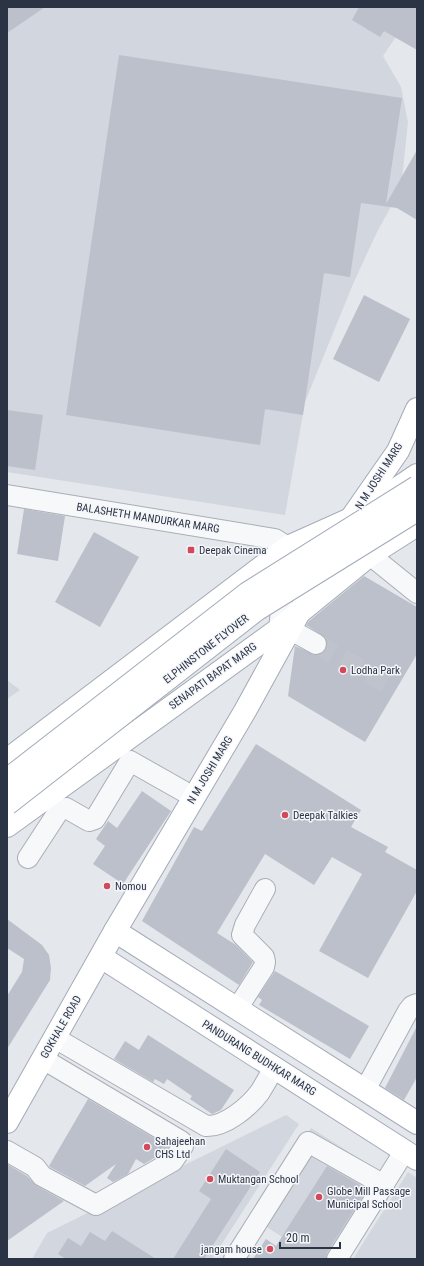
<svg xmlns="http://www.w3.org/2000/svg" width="424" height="1266" font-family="'Roboto Condensed',sans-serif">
<rect width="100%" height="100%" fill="#e4e7ec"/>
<!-- built -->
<g fill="#d2d6de">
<path d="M7,7H416L383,56L401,87L408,122L401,188L377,232L353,284L305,402L285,515L7,472Z"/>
<path d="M7,680L20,690L7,699Z"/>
<path d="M286,1115L299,1124L212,1259H32L47,1233Z"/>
<path d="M311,1128L385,1175L332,1259H317L254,1219Z"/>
<path d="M408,1172L417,1178V1259H353Z"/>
</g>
<!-- building -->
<g fill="#bbc0ca">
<path d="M7,7H45L7,33Z"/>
<path d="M359,7H417V50L384,31L380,37L352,20Z"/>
<path d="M119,55L402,98L386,204L417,150V220L397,208L361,203L350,277L324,273L303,415L265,409L260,445L66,415Z"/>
<path d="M364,295L410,319L379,382L333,359Z"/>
<path d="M7,410L43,415L35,470L7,466Z"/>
<path d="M24,509L65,516L58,561L17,554Z"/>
<path d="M94,532L139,557L100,627L55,602Z"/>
<path d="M364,576L417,607V654L365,742L288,696L295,646L316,655L322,654L326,649L327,643L326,638L306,625L309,621Z"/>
<path d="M256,744L361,810L351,827L388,847L385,852L417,870V891L368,978L319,951L362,874L332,857L314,885L265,854L217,933L236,945L253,962L239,985L142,921L194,827L202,831Z"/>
<path d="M142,791L171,811L123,884L93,864L105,846L96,839L108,821L117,828Z"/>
<path d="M7,919L42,945L49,955L51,968L50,980L7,1049V996L22,972L24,959L7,948Z"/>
<path d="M275,971L369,1026L350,1059L259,1005L262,1000L258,997Z"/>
<path d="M417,1026V1077L404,1100L385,1088Z"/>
<path d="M148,1035L234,1090L221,1110L212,1114L190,1099L192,1096L167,1079L164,1084L155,1079L153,1082L114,1059L125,1041L139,1050Z"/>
<path d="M88,1099L169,1147L165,1152L163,1151L161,1154L144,1164L136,1159L128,1174L113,1182L107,1178L116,1164L85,1186L50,1167L49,1166Z"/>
<path d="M226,1149L260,1172L204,1259H173L211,1199L199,1191Z"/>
<path d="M7,1164L27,1176L37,1186L64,1201L7,1241Z"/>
<path d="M327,1166L367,1189L327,1253L326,1259H253L266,1239L276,1246Z"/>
<path d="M112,1231L156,1259H66L58,1254L68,1238L81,1246L90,1232L105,1241Z"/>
</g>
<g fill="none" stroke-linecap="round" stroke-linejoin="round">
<!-- minor-tunnel -->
<path stroke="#bfc3cb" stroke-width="20" stroke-dasharray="20 10" stroke-linecap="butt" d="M316,644L391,686"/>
<defs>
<g id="minor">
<path d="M7,495L275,539L288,547L279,629"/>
<path d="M362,541L370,555L417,593"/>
<path d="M291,630L316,644"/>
<path d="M28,858L60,809L66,808L89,821L95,819L130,761L183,791"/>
<path d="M237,1009L264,967L265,962L264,957L242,935L245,925L265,889"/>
<path d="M55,1038L206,1126C225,1127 249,1107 260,1092C265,1084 270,1075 274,1067"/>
<path d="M365,1090L408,1011L412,1006L417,1004"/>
<path d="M7,1151L35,1167L42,1176L96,1205L173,1161L183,1146L181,1141L43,1059"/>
<path d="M234,1259L308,1142L384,1185"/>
<path d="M337,1259L404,1152"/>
</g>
<g id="major">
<path d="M389,494L417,475"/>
<path d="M7,760L288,547L355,517"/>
<path d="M7,826L279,629L370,555L417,525"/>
<path d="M115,931L417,1123"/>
<path d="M101,957L417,1159"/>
<path d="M7,1122L115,931L245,711L350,520L398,451L417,409"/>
</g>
</defs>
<!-- minor casing -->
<use href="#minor" stroke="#a9aeb7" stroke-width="22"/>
<!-- major casing -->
<use href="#major" stroke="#a3abb8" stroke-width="24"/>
<!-- minor -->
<use href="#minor" stroke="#f7f8fa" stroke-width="20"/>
<!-- major -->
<use href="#major" stroke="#fff" stroke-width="22"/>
<defs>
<g id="major-bridge">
<path d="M7,780L248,593L417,487"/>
<path d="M7,804L256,610L417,510"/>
</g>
</defs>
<!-- major-bridge casing -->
<use href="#major-bridge" stroke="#a3abb8" stroke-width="24" stroke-linecap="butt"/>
<!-- major-bridge -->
<use href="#major-bridge" stroke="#fff" stroke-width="22"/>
</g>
<!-- markers -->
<g fill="#d1495b" stroke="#f4f6f9" stroke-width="1.5">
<rect x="187" y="546" width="8" height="8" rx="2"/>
<circle cx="343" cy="670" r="4"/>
<circle cx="285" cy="815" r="4"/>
<circle cx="107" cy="886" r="4"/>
<circle cx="147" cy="1147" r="4"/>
<circle cx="210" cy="1179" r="4"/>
<circle cx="319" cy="1197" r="4"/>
<circle cx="270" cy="1249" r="4"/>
</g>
<g text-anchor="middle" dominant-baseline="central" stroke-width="3" stroke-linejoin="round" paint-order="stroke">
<!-- street labels -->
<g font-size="11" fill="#2b3445" stroke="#f4f6f9">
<text transform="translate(379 476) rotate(-57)">N M JOSHI MARG</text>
<text transform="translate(148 518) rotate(9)">BALASHETH MANDURKAR MARG</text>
<text transform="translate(206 649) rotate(-38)">ELPHINSTONE FLYOVER</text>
<text transform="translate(213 676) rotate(-36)">SENAPATI BAPAT MARG</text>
<text transform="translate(210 770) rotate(-59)">N M JOSHI MARG</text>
<text transform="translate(61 1027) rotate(-60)">GOKHALE ROAD</text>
<text transform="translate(259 1058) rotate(32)">PANDURANG BUDHKAR MARG</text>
</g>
<!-- poi labels -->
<g font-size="11" fill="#2b3445" stroke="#f4f6f9" text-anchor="start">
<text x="199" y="550">Deepak Cinema</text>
<text x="351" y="670">Lodha Park</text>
<text x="293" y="815">Deepak Talkies</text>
<text x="115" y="886">Nomou</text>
<text x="155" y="1141">Sahajeehan<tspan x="155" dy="13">CHS Ltd</tspan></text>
<text x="218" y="1179">Muktangan School</text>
<text x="327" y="1191">Globe Mill Passage<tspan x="327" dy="13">Municipal School</tspan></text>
<text x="262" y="1249" text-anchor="end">jangam house</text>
</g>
</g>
<!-- border -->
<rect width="424" height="1266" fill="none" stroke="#2b3445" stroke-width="16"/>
<!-- scale -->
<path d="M280 1242v6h60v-6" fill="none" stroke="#2b3445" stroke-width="2"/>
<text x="286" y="1242" font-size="12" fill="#2b3445" stroke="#f4f6f9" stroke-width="3" paint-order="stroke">20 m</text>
</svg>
